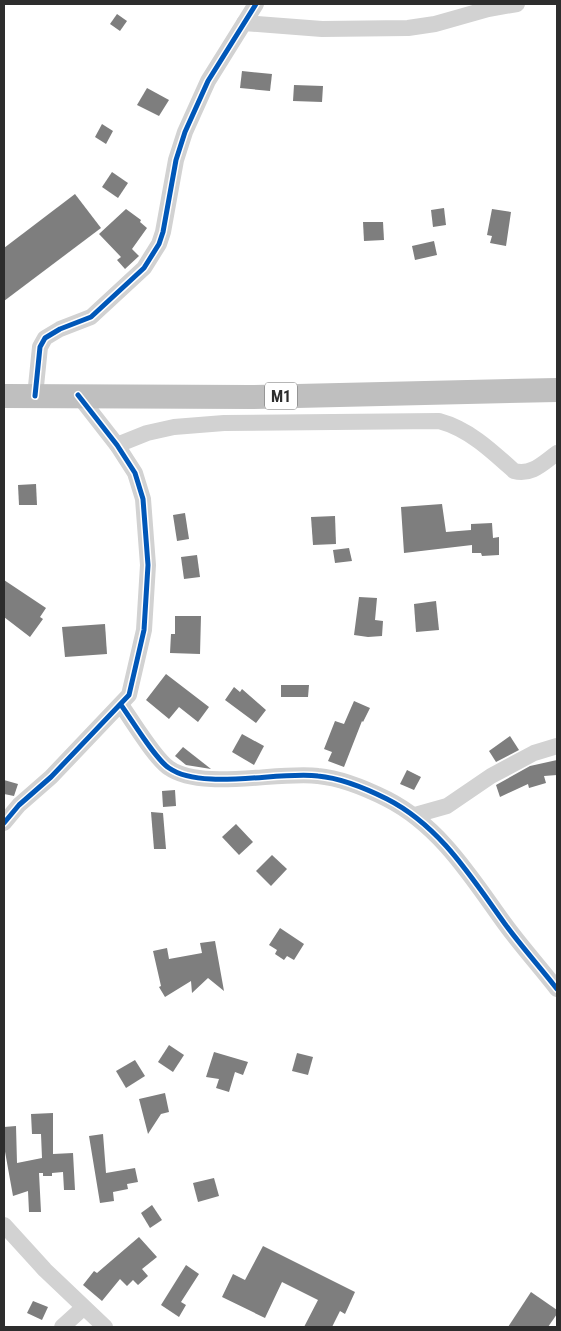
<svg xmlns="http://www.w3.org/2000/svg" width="561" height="1331" font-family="'Roboto Condensed',sans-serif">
<rect width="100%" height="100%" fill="#fff"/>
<!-- building -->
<g fill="#7e7e7e">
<path d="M117,14L127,21L120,31L110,24Z"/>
<path d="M242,71L272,74L270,91L240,88Z"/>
<path d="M294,85L323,86L322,102L293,101Z"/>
<path d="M147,88L169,100L159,116L137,105Z"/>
<path d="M102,124L113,131L106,144L95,137Z"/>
<path d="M112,172L128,183L118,198L102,187Z"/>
<path d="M75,194L101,228L4,301V248Z"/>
<path d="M444,208L446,225L433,227L431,210Z"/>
<path d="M126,209L141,220L140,222L147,228L132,249L139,256L125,269L117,260L121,257L99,234Z"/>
<path d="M492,209L511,212L506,246L490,243L492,236L487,235Z"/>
<path d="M363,222H383L384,240L364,241Z"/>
<path d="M434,241L437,255L415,260L412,246Z"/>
<path d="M36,484L37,505H19L18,485Z"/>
<path d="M442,504L446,532L471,530V524L492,523L493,538L499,537V555L482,556L481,553H472V545L404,553L401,507Z"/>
<path d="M185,513L189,539L177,541L173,515Z"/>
<path d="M335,516L336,544L313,545L311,517Z"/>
<path d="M349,548L352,561L335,563L333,550Z"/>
<path d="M197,555L200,577L184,579L181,557Z"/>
<path d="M4,580L46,608L40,617L43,619L30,637L4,617Z"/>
<path d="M359,597L377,598L375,620L383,621L382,636L368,637L354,635Z"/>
<path d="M436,601L439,630L416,632L414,604Z"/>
<path d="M175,616H201L200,654L170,653L171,634H175Z"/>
<path d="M105,624L107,654L65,657L62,627Z"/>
<path d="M166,674L209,707L198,722L179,707L169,719L146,700Z"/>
<path d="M281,685H309L308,697H281Z"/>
<path d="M234,687L240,692L242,689L266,710L256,723L225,700Z"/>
<path d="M354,701L370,708L363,722L362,721L344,767L328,761L332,752L324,749L335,721L344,724Z"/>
<path d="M242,734L264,746L254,765L232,752Z"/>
<path d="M510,736L519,750L496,762L489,751Z"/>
<path d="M183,747L211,769L186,765L175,756Z"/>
<path d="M557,760V775L544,776L546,783L529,788L528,784L500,797L496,785L530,766Z"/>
<path d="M407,770L421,777L414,790L400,784Z"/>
<path d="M4,780L18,784L14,796L4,794Z"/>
<path d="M175,790L176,806L163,807L162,791Z"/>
<path d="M151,812L163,813L166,849H154Z"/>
<path d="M236,824L253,842L239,855L222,837Z"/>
<path d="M272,855L287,869L271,886L256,871Z"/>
<path d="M280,928L304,944L294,960L287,956L284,960L275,954L277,950L269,945Z"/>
<path d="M215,941L224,991L208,978L192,993L191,981L165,997L159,987L161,986L153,951L167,948L169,959L202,953L200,943Z"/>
<path d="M169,1045L184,1055L173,1072L158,1062Z"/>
<path d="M214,1052L248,1062L243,1075L235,1072L229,1092L216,1088L219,1079L206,1077Z"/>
<path d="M297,1053L313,1057L308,1075L292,1071Z"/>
<path d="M135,1060L145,1076L126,1088L116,1071Z"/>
<path d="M165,1093L169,1112L161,1114L148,1134L139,1099Z"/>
<path d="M53,1113V1154L73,1153L75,1190H64L63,1172L52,1173V1176H43V1173H39L41,1212H29L28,1191L13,1196L4,1146V1127L16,1126L17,1163L42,1158L41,1134H32L31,1114Z"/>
<path d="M103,1134L106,1173L135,1168L138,1182L127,1184L128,1189L113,1192L114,1201L100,1203L89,1136Z"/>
<path d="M214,1178L219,1196L198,1202L193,1183Z"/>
<path d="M152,1205L162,1220L150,1228L141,1213Z"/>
<path d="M139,1237L157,1257L142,1269L148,1276L138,1285L133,1280L127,1286L120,1279L102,1301L83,1285L94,1271L97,1273Z"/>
<path d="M263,1246L355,1292L345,1314L340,1311L332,1327H304L318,1300L282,1282L265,1318L222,1297L233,1274L245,1280Z"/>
<path d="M186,1265L199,1274L181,1302L186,1305L179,1317L161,1305Z"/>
<path d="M531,1292L557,1310V1314L548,1327H508Z"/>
<path d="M33,1301L48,1307L42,1320L27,1313Z"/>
</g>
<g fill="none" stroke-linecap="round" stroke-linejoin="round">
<!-- minor -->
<g stroke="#d2d2d2" stroke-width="16">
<path d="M244,23L322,29L408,28L435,24L488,9L517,4"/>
<path d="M35,396L40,347L45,338L60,329L91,317L144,268L159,244L163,232L176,160L185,132L208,81L256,4"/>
<path d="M117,445L147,433L174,427L224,423L439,421C469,429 492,451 514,471C532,476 544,462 557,453"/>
<path d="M121,705C132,720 155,759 169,768C202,791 278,771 318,776C340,778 367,789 387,799C440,826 471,877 505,924C521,946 540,967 557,989"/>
<path d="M415,815L447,806L491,776L534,753L557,746"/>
<path d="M4,823L19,805L51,777L129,695L144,630L148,565L143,499L135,473L117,445L78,395"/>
<path d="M4,1225L45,1270L105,1327"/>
<path d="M62,1327L83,1308"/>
</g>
<!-- highway -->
<path stroke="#bfbfbf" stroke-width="24" d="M4,396L251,397L557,390"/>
<defs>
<g id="cycleway">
<path d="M35,396L40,347L45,338L60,329L91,317L144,268L159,244L163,232L176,160L185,132L208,81L256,4"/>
<path d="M121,705C132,720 155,759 169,768C202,791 278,771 318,776C340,778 367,789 387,799C440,826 471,877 505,924C521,946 540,967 557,989"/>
<path d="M4,823L19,805L51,777L129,695L144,630L148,565L143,499L135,473L117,445L78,395"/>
</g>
</defs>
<!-- cycleway casing -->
<use href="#cycleway" stroke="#fff" stroke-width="8"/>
<!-- cycleway -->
<use href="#cycleway" stroke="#0057b8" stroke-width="5"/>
</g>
<g text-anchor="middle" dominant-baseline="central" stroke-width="5" stroke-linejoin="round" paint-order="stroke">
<!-- shield labels -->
<rect fill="#fff" stroke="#6c6c6c" stroke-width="1" x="265" y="382.5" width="32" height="27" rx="4"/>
<g font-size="16" font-weight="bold" fill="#2d2d2d">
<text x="281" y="396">M1</text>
</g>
</g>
<!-- border -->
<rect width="561" height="1331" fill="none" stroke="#2d2d2d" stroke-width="10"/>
</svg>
